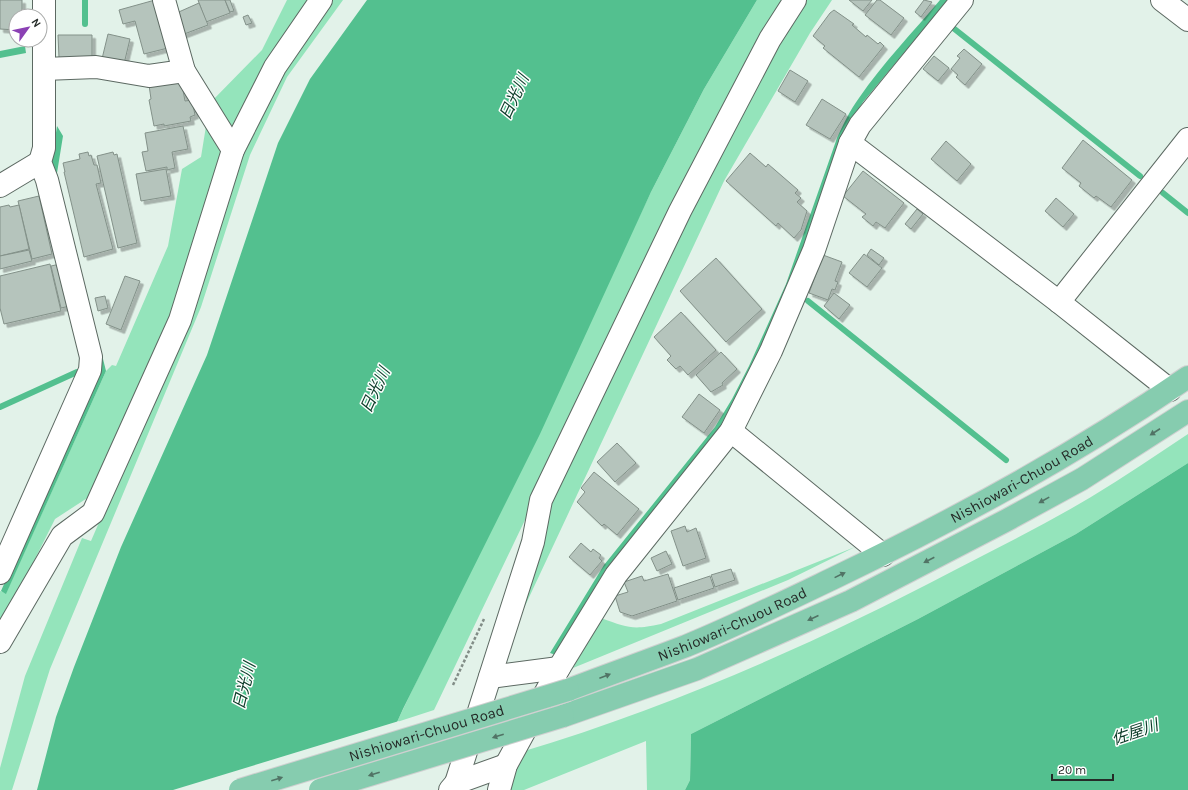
<svg xmlns="http://www.w3.org/2000/svg" width="1188" height="790" font-family="Karla,'Noto Sans JP',sans-serif">
<defs>
<filter id="shadow"><feDropShadow dx="3.5" dy="3.5" stdDeviation="0" flood-color="#0004"/></filter>
</defs>
<rect width="100%" height="100%" fill="#e2f2e9"/>
<!-- green -->
<g fill="#94e4bb">
<path d="M287,0H314L234,133L210,103L262,50Z"/>
<path d="M327,0H343L287,77L250,155L201,307L50,669L12,790H0V768L25,676L82,538L91,541L189,314L239,150L278,69Z"/>
<path d="M757,0H788L535,499L434,710L397,722L651,192L704,89Z"/>
<path d="M802,0H832L810,33L724,181L510,638L546,510L685,213Z"/>
<path d="M207,120L226,148L173,323L95,493L55,519L0,629V591L6,593L106,371L112,365L116,366L168,246L182,169L201,157Z"/>
<path d="M1188,434V463L1076,534L918,619L691,734L690,780L685,790H647L646,741L524,790H507L521,752C671,707 814,644 953,571C999,547 1046,524 1091,497C1124,477 1156,455 1188,434Z"/>
<path d="M855,547L788,580L573,668L601,618C628,628 633,630 661,624Z"/>
</g>
<!-- water -->
<g fill="#53c08f">
<path d="M367,0H757L704,89L651,192L540,434L403,709L366,790H37L56,717L74,667L121,547L207,355L278,143L310,79Z"/>
<path d="M940,0H948L863,102L850,123L792,287L736,402L719,429L606,569L556,655L550,653L604,565L715,427L732,399L749,366L786,284L837,138C843,125 850,110 859,98C883,63 913,32 940,0Z"/>
<path d="M25,46L26,53L0,58V51Z"/>
<path d="M57,126L63,136L57,173L106,371L6,594L1,591L97,372L51,166Z"/>
<path d="M1188,463V790H685L690,780L691,734L918,619L1076,534Z"/>
</g>
<!-- pier -->
<path fill="#e2f2e9" d="M399,721L368,790H173Z"/>
<g fill="none" stroke-linecap="round" stroke-linejoin="round">
<!-- stream -->
<g stroke="#53c08f" stroke-width="6">
<path d="M85,0V24"/>
<path d="M952,27L1140,176"/>
<path d="M1163,193L1188,213"/>
<path d="M808,301L1006,460"/>
<path d="M0,407L77,372"/>
</g>
</g>
<!-- building -->
<g fill="#b5c4bc" stroke="#839189" filter="url(#shadow)">
<path d="M0,0H22V16H16V30L0,29Z"/>
<path d="M155,0L168,48L144,54L135,21L123,24L119,10Z"/>
<path d="M198,0H225L230,13L206,22Z"/>
<path d="M225,0H230L234,11L230,12Z"/>
<path d="M849,0H872L863,11Z"/>
<path d="M877,0H880L904,18L891,35L865,15Z"/>
<path d="M924,0L932,2L921,17L915,12Z"/>
<path d="M199,3L208,25L179,36L172,15Z"/>
<path d="M834,10L854,24L852,25L866,37L867,35L878,44L880,42L884,46L859,77L823,48L825,46L813,36L830,13Z"/>
<path d="M248,15L252,23L246,25L243,17Z"/>
<path d="M108,34L130,39L123,68L101,63Z"/>
<path d="M58,35H92V58H59Z"/>
<path d="M964,49L982,64L965,85L956,77L958,75L951,69L960,58L957,56Z"/>
<path d="M934,56L949,68L938,81L923,69Z"/>
<path d="M790,70L808,81L795,102L778,91Z"/>
<path d="M181,79L185,101L192,100L195,115L190,117L191,121L164,126V124L154,126L149,100L151,99L149,85Z"/>
<path d="M822,99L846,114L830,139L806,125Z"/>
<path d="M183,126L188,149L172,152L175,168L167,170V167L146,171L142,152L148,151L145,133Z"/>
<path d="M1083,140L1132,180L1111,207L1096,196L1094,198L1079,186L1081,183L1062,168Z"/>
<path d="M946,141L971,164L957,181L931,159Z"/>
<path d="M88,152L89,156L91,155L94,165H97L101,183L96,184L113,249L84,257L64,172H65L63,163L80,159L79,154Z"/>
<path d="M113,152L114,155L117,154L137,243L118,248L97,156Z"/>
<path d="M750,153L766,167L768,164L798,190L795,193L801,198L797,202L807,211L801,230L794,238L778,223L776,226L726,181Z"/>
<path d="M166,169L171,196L141,201L136,174Z"/>
<path d="M863,171L904,203L885,228L876,222L873,226L862,217L866,214L843,196Z"/>
<path d="M39,196L52,254L32,259L18,201Z"/>
<path d="M1056,198L1074,214L1063,227L1045,211Z"/>
<path d="M9,205L10,207L19,205L29,249L0,256V207Z"/>
<path d="M917,209L923,214L911,229L905,224Z"/>
<path d="M871,249L884,258L879,265L867,255Z"/>
<path d="M29,250L32,261L0,269V256Z"/>
<path d="M864,254L882,268L867,287L849,273Z"/>
<path d="M823,255L842,262L835,281L838,282L835,290L832,289L828,300L809,293Z"/>
<path d="M716,258L762,309L726,342L680,291Z"/>
<path d="M50,264L61,311L4,324L0,308V276Z"/>
<path d="M60,264L70,306L61,308L51,266Z"/>
<path d="M125,276L140,281L121,330L106,324Z"/>
<path d="M834,293L850,305L839,319L824,306Z"/>
<path d="M105,296L108,308L98,311L95,298Z"/>
<path d="M681,312L716,350L688,375L680,366L676,369L667,360L671,356L654,337Z"/>
<path d="M721,352L737,369L722,383L723,385L711,392L696,375Z"/>
<path d="M699,394L720,410L704,433L682,417Z"/>
<path d="M617,443L636,463L615,482L597,462Z"/>
<path d="M594,472L639,509L617,535L604,524L602,526L577,502L585,492L581,488Z"/>
<path d="M685,526L687,532L696,528L706,558L683,566L671,531Z"/>
<path d="M581,543L591,552L593,549L601,555L599,558L602,561L590,575L569,557Z"/>
<path d="M666,551L672,564L657,571L651,558Z"/>
<path d="M731,569L735,580L715,587L711,575Z"/>
<path d="M668,574L677,601L632,616L620,612L615,596L628,592L624,582L642,576L644,581Z"/>
<path d="M710,576L714,588L678,600L674,588Z"/>
</g>
<g fill="none" stroke-linecap="round" stroke-linejoin="round">
<defs>
<g id="minor">
<path d="M164,0L184,71L233,150"/>
<path d="M1162,0L1188,20"/>
<path d="M44,69L96,67L149,76L184,71"/>
<path d="M850,143L1059,302L1170,390"/>
<path d="M0,186L40,162"/>
<path d="M1059,302L1188,139"/>
<path d="M731,431L883,555"/>
<path d="M0,573L90,370L91,357L47,180L40,162L44,148V0"/>
<path d="M0,642L62,536L93,513L180,320L233,150L275,67L321,0"/>
<path d="M490,677L559,668"/>
<path d="M456,783L533,542L541,500L680,211L770,39L795,0"/>
<path d="M450,790L456,783L506,765"/>
<path d="M499,790L506,765L559,668L616,575L731,431L771,351L814,250L850,143L860,125L962,0"/>
</g>
<g id="major">
<path id="s1" d="M568,690C607,675 647,661 686,646C737,625 786,601 836,577C957,519 1076,454 1188,377"/>
<path d="M563,716L697,669L851,601L1007,520L1082,479L1188,411"/>
</g>
</defs>
<!-- minor casing -->
<use href="#minor" stroke="#5c6962" stroke-width="24"/>
<!-- major casing -->
<use href="#major" stroke="#cfd0d0" stroke-width="24"/>
<!-- path -->
<path stroke="#828d87" stroke-width="2.5" stroke-dasharray="3 2" stroke-linecap="butt" d="M453,685L484,619"/>
<!-- minor -->
<use href="#minor" stroke="#fff" stroke-width="22"/>
<!-- major -->
<use href="#major" stroke="#86ccaf" stroke-width="22"/>
<defs>
<g id="major-bridge">
<path id="s2" d="M240,790L568,690"/>
<path d="M320,790L563,716"/>
</g>
</defs>
<!-- major-bridge casing -->
<use href="#major-bridge" stroke="#cfd0d0" stroke-width="24" stroke-linecap="butt"/>
<!-- major-bridge -->
<use href="#major-bridge" stroke="#86ccaf" stroke-width="22"/>
</g>
<!-- one-way arrows -->
<defs><path id="oneway-solid" d="M-6-.8H1V-3.2L6.5 0L1 3.2V.8H-6Z"/></defs>
<g fill="#517365">
<use href="#oneway-solid" transform="translate(1155 432) rotate(147)"/>
<use href="#oneway-solid" transform="translate(1044 500) rotate(151)"/>
<use href="#oneway-solid" transform="translate(929 560) rotate(153)"/>
<use href="#oneway-solid" transform="translate(840 575) rotate(-26)"/>
<use href="#oneway-solid" transform="translate(813 618) rotate(156)"/>
<use href="#oneway-solid" transform="translate(605 676) rotate(-21)"/>
<use href="#oneway-solid" transform="translate(498 736) rotate(163)"/>
<use href="#oneway-solid" transform="translate(374 774) rotate(163)"/>
<use href="#oneway-solid" transform="translate(277 779) rotate(-17)"/>
</g>
<g text-anchor="middle" dominant-baseline="central" stroke-width="3" stroke-linejoin="round" paint-order="stroke">
<!-- street labels -->
<g font-size="15" fill="#252b28" stroke="#fff">
<text stroke="none"><textPath href="#s1" startOffset="501">Nishiowari-Chuou Road</textPath></text>
<text stroke="none"><textPath href="#s1" startOffset="177">Nishiowari-Chuou Road</textPath></text>
<text stroke="none"><textPath href="#s2" startOffset="195">Nishiowari-Chuou Road</textPath></text>
</g>
<!-- water labels -->
<g font-size="16" font-style="italic" fill="#0d3c29" stroke="#fff">
<text transform="translate(514 97) rotate(-65)">日光川</text>
<text transform="translate(375 390) rotate(-65)">日光川</text>
<text transform="translate(244 686) rotate(-76)">日光川</text>
<text transform="translate(1135 732) rotate(-19)">佐屋川</text>
</g>
</g>
<!-- north arrow -->
<g transform="translate(28 28) rotate(57)"><circle r="19" fill="#ffffff" stroke="#a8aaa9"/>
<path d="M0-3L7 15L0 10L-7 15Z" fill="#8b41b4"/>
<text y="-6" font-size="11" font-weight="bold" text-anchor="middle" fill="#252b28">N</text>
</g>
<!-- scale -->
<path d="M1052 774v6h61v-6" fill="none" stroke="#252b28" stroke-width="2"/>
<text x="1058" y="774" font-size="12" fill="#252b28" stroke="#ffffff" stroke-width="3" paint-order="stroke">20 m</text>
</svg>
